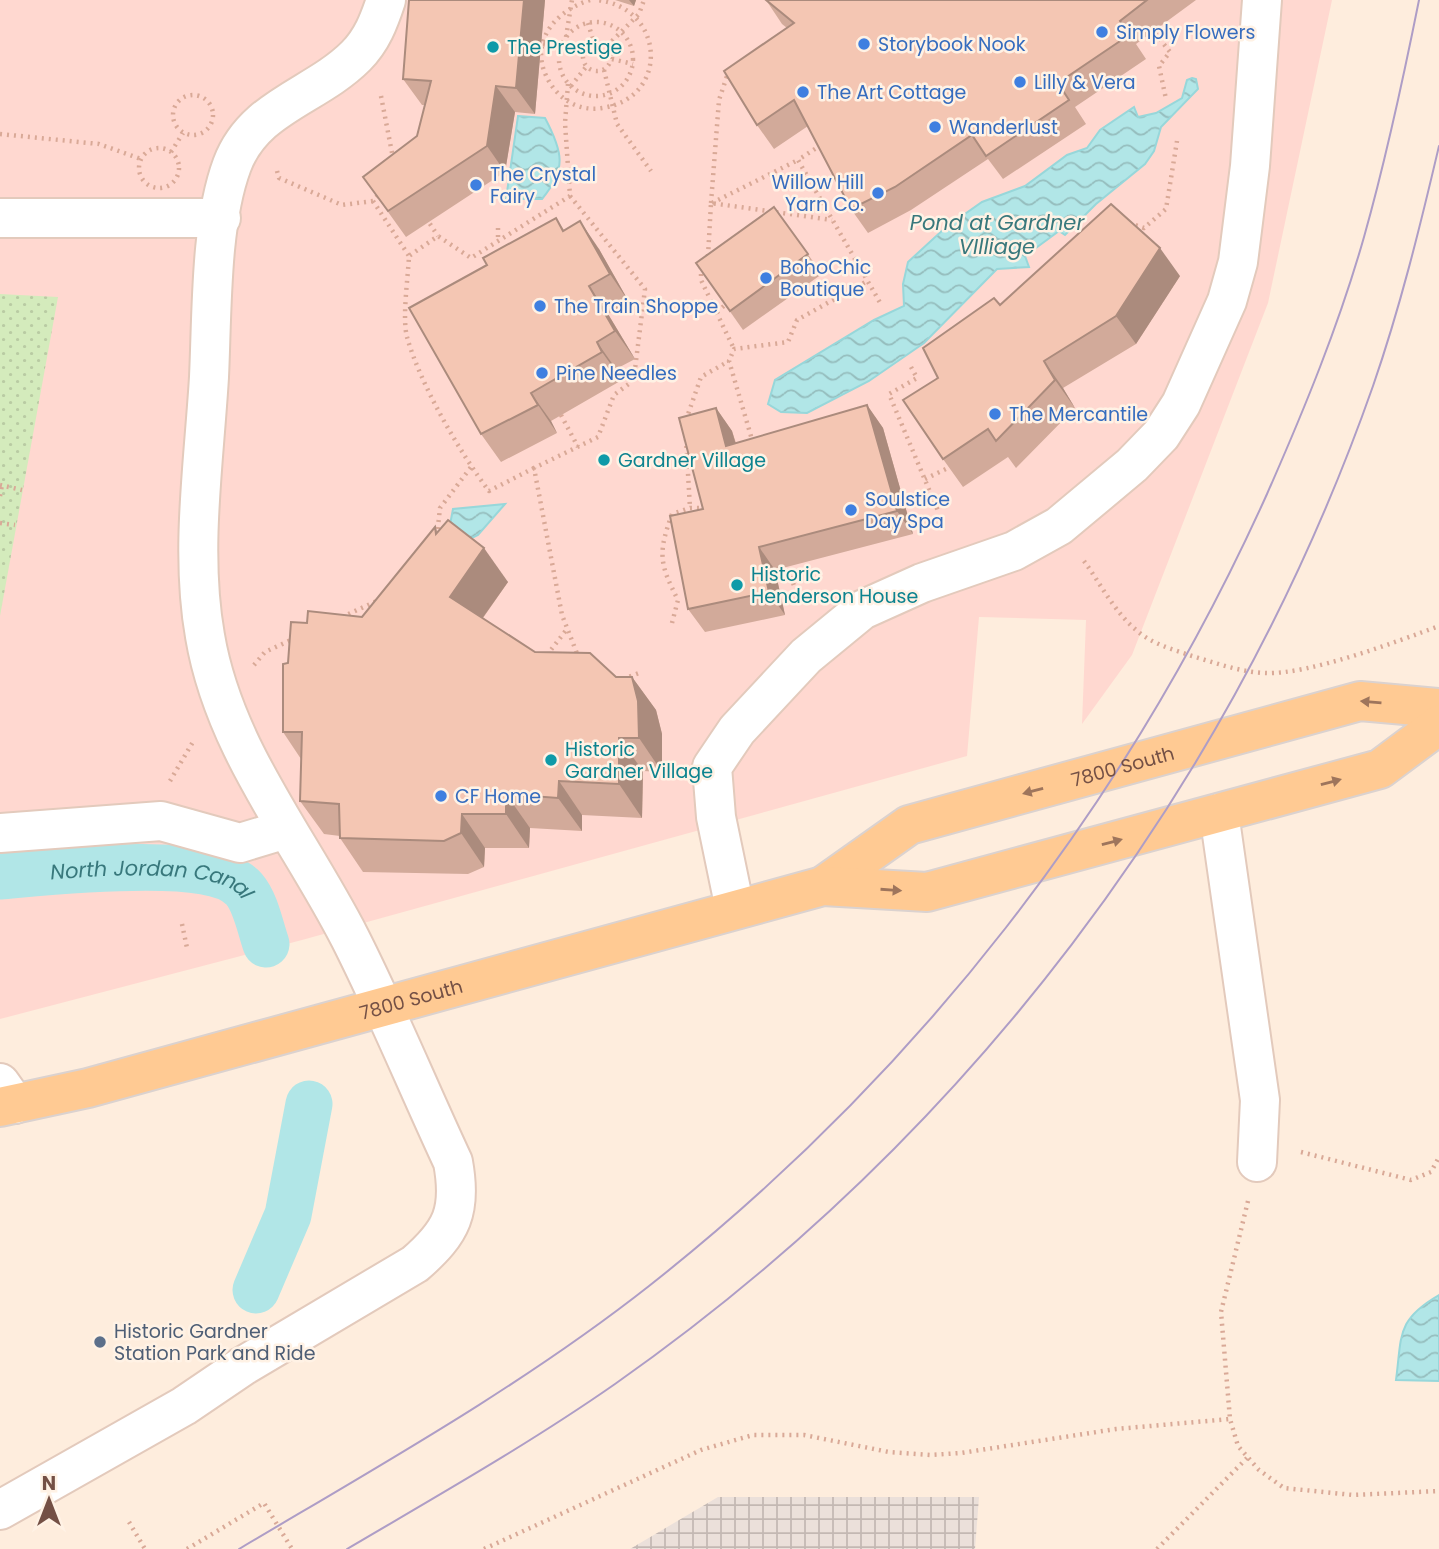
<svg xmlns="http://www.w3.org/2000/svg" width="1439" height="1549" font-family="Poppins,sans-serif">
<defs>
<pattern id="industrial-grid" width="8" height="8" patternUnits="userSpaceOnUse" patternTransform="scale(1.75)"><rect width="8" height="8" fill="#ebe0da"/><path d="M0 4h8M4 0v8" fill="none" stroke="#c3b8b3"/></pattern>
<pattern id="park-dots" width="8" height="8" patternUnits="userSpaceOnUse" patternTransform="scale(1.75)"><rect width="8" height="8" fill="#d4ebbc"/><path d="M2 2h.1M6 6h.1" fill="none" stroke="#b9cba3" stroke-width="1.8" stroke-linecap="round"/></pattern>
<pattern id="water-waves" width="16" height="10" patternUnits="userSpaceOnUse" patternTransform="scale(1.75)"><rect width="16" height="10" fill="#b1e6e7"/><path d="M0 5q4-4 8 0t8 0" fill="none" stroke="#95bdbd"/></pattern>
</defs>
<rect width="100%" height="100%" fill="#feeddd"/>
<!-- commercial -->
<path fill="#ffd8d0" d="M0,0H1332L1268,303L1132,655L1082,724L1086,620L979,617L967,756L302,940L0,1019Z"/>
<!-- industrial -->
<path fill="url(#industrial-grid)" d="M718,1497H979L975,1549H630Z"/>
<!-- park -->
<path fill="url(#park-dots)" d="M0,294L58,297L0,616Z"/>
<!-- water -->
<g fill="url(#water-waves)" stroke="#97d7da" stroke-width="2">
<path d="M1192,78L1196,79L1198,89L1161,127L1154,151L1145,164L1096,204L1065,235L1059,231L1025,256L1029,267L997,269L924,343L869,381L807,413L781,412L768,404L775,380L874,320L904,306L903,284L908,262L945,228L982,202L1025,186L1067,155L1087,148L1100,130L1134,107L1138,117L1156,113L1182,98L1187,80Z"/>
<path d="M518,116L545,118C563,152 567,169 542,199H506Z"/>
<path d="M505,504L478,535L445,551L453,509Z"/>
<path d="M1439,1295V1381L1396,1380C1402,1335 1396,1320 1439,1295Z"/>
</g>
<g fill="none" stroke-linecap="round" stroke-linejoin="round">
<!-- canal -->
<g stroke="#b1e6e7" stroke-width="47">
<path id="s1" d="M0,876C48,872 212,853 244,889C256,903 260,927 266,944"/>
<path d="M256,1290L288,1215L309,1104"/>
</g>
<defs>
<g id="minor">
<path d="M0,218H221"/>
<path d="M1219,813L1260,1100L1257,1162"/>
<path d="M0,833L161,821L240,843L286,829"/>
<path d="M735,909L716,817L712,767L737,730L806,656L862,610L922,583L1014,551L1059,526L1132,465L1161,435L1181,404L1227,301L1238,262L1250,166L1262,0"/>
<path d="M0,1083L15,1104"/>
<path d="M0,1510L184,1406L243,1366L415,1264C452,1232 462,1211 453,1162C418,1087 387,1011 350,938C299,838 224,749 205,636C190,552 204,462 209,377C212,314 210,224 232,165C254,106 315,97 356,56C372,40 379,21 386,0"/>
</g>
<g id="major">
<path id="s2" d="M823,886L909,825L1360,701L1439,708"/>
<path id="s3" d="M0,1107L88,1088L823,886L927,892L1380,769L1439,725"/>
</g>
</defs>
<!-- minor casing -->
<use href="#minor" stroke="#e3cabc" stroke-width="42"/>
<!-- major casing -->
<use href="#major" stroke="#dbd2cf" stroke-width="42"/>
<!-- path -->
<g stroke="#d9a997" stroke-width="4.5" stroke-dasharray="2 5" stroke-linecap="butt">
<path d="M590,0C549,13 524,51 555,90C567,104 584,111 602,108C671,98 665,6 596,0"/>
<circle cx="596" cy="59" r="37"/>
<path d="M588,23L594,43"/>
<path d="M1151,28L1170,52L1159,66L1166,99"/>
<path d="M566,37L572,0"/>
<circle cx="597" cy="57" r="14"/>
<path d="M543,44L583,53"/>
<path d="M607,46L639,14L644,0"/>
<path d="M612,59L633,64"/>
<path d="M604,70L617,124L651,171"/>
<path d="M571,86L586,67"/>
<circle cx="193" cy="115" r="20"/>
<path d="M381,96L393,158"/>
<path d="M0,134L99,144L141,159"/>
<path d="M821,145L798,160L882,306"/>
<circle cx="159" cy="168" r="20"/>
<path d="M171,152L183,133"/>
<path d="M277,171L279,178L342,205L373,201L380,193"/>
<path d="M570,196L645,289L635,369L630,383L614,395L598,437L534,468L562,615L578,656"/>
<path d="M373,201L409,256"/>
<path d="M711,203L719,100L728,73"/>
<path d="M712,203L798,160"/>
<path d="M426,218L438,236"/>
<path d="M1129,223L1144,228L1166,209L1177,141"/>
<path d="M498,228V241"/>
<path d="M708,256L711,203L832,220"/>
<path d="M701,267V280L734,349"/>
<path d="M717,312L725,305"/>
<path d="M911,367L917,378L889,394L938,511"/>
<path d="M561,415L578,447"/>
<path d="M686,420L701,377L729,361"/>
<path d="M686,439L690,508"/>
<path d="M753,443L729,361L734,349L788,342L797,320L869,280"/>
<path d="M534,468L489,491C460,453 420,384 407,337C402,318 408,278 409,256L438,236L471,258L570,196L565,123L568,84"/>
<path d="M925,479L950,467"/>
<path d="M0,485L22,490"/>
<path d="M0,496L2,485"/>
<path d="M0,523L15,525"/>
<path d="M437,536L440,508L471,467"/>
<path d="M1084,561C1100,583 1114,611 1135,629C1151,644 1172,649 1192,656C1216,663 1240,672 1265,673C1308,675 1396,642 1439,626"/>
<path d="M787,563L795,589"/>
<path d="M342,617L379,600"/>
<path d="M672,623L678,600C659,563 658,553 672,514L690,508H708"/>
<path d="M547,655L567,629"/>
<path d="M254,665L265,652L293,639"/>
<path d="M623,679L639,673"/>
<path d="M170,781L194,740"/>
<path d="M182,924L187,948"/>
<path d="M1301,1152L1411,1180L1431,1172L1439,1157"/>
<path d="M1248,1201L1221,1312L1230,1419L1238,1446L1259,1470L1284,1488L1353,1495L1439,1491"/>
<path d="M129,1522L145,1549"/>
<path d="M187,1549L264,1503L292,1549"/>
<path d="M484,1549L701,1450L753,1435H804L889,1452L930,1455L961,1453L1116,1429L1230,1419"/>
<path d="M1157,1549L1247,1458"/>
</g>
<!-- minor -->
<use href="#minor" stroke="#fff" stroke-width="38"/>
<!-- major -->
<use href="#major" stroke="#ffca93" stroke-width="38"/>
<!-- tram -->
<g stroke="#ae9dc6" stroke-width="2">
<path d="M239,1549C377,1467 522,1386 649,1286C917,1075 1127,805 1267,494C1304,410 1339,325 1364,237C1386,159 1403,80 1419,0"/>
<path d="M347,1549C437,1496 529,1444 615,1384C964,1139 1231,790 1373,386C1400,308 1420,227 1439,146"/>
</g>
</g>
<!-- wall -->
<g fill="#d2aa9a">
<path d="M545,0L535,114L515,112L505,172L406,237L363,177L417,136L425,105H422L403,79Z"/>
<path d="M615,0H636L634,6Z"/>
<path d="M766,0H1196L1136,44L1146,59L1075,107L1086,124L1003,179L988,159L911,210L868,233L851,209L808,126L774,149L757,125L787,28L782,24Z"/>
<path d="M774,207L822,274L743,330L696,263Z"/>
<path d="M556,218L564,230L599,249L629,302L608,314L635,359L616,369L622,380L551,421L557,433L501,462L481,434L487,265Z"/>
<path d="M1180,276L1136,344L1063,388L1075,408L1016,468L1008,457L963,487L943,459L938,378L1000,305Z"/>
<path d="M867,405L883,428L913,534L775,570L785,615L705,632L688,609L716,408L732,431L736,443Z"/>
<path d="M435,527L438,532L508,582L483,618L535,652L616,677H632L656,710L662,734V772L643,771L642,818L582,815V831L530,828L529,848H485L484,867L468,874L363,872L340,838V836L324,834L300,801L301,759L283,732L288,663L307,623L362,617Z"/>
</g>
<!-- shaded-wall -->
<g fill="#ab8b7d">
<path d="M524,0H545L535,114L516,88Z"/>
<path d="M629,0H636L634,6Z"/>
<path d="M496,86L515,112L505,172L487,146Z"/>
<path d="M580,221L599,249L629,302L610,274Z"/>
<path d="M1160,248L1180,276L1136,344L1116,316Z"/>
<path d="M589,286L608,314L635,359L615,331Z"/>
<path d="M597,342L616,369L622,380L602,352Z"/>
<path d="M1044,361L1063,388L1075,408L1055,380Z"/>
<path d="M531,393L551,421L557,433L538,405Z"/>
<path d="M867,405L883,428L913,534L897,511Z"/>
<path d="M716,408L732,431L743,469L726,446Z"/>
<path d="M759,547L775,570L785,615L769,592Z"/>
<path d="M484,548L508,582L474,630L450,597Z"/>
<path d="M632,677L656,710L662,734V772L639,738Z"/>
<path d="M619,738L643,771L642,818L619,784Z"/>
<path d="M559,781L582,815V831L558,798Z"/>
<path d="M506,794L530,828L529,848L506,814Z"/>
<path d="M462,814L485,848L484,867L461,833Z"/>
</g>
<!-- building -->
<g fill="#f4c6b3" stroke="#ab8b7d" stroke-width="2">
<path d="M409,0H524L516,88L496,86L487,146L388,211L363,177L417,136L431,81L403,79Z"/>
<path d="M766,0H1147L1120,21L1129,35L1058,83L1069,100L986,156L972,135L895,187L851,209L794,100L757,125L724,71L794,23Z"/>
<path d="M1111,204L1160,248L1116,316L1044,361L1055,380L996,441L988,429L943,459L903,400L938,378L923,348L994,298L1000,305Z"/>
<path d="M774,207L808,254L730,311L696,263Z"/>
<path d="M556,218L563,231L580,221L610,274L589,286L615,331L597,342L602,352L531,393L538,405L481,434L409,308L487,265L483,258Z"/>
<path d="M867,405L897,511L759,547L769,592L688,609L670,516L703,509L679,418L716,408L726,446Z"/>
<path d="M448,520L484,548L450,597L535,652L590,653L616,677H632L638,701L639,738H619V784L559,781L558,798L506,794V814H462L461,833L444,841L340,838L339,804L300,801L302,732H283V664L288,663L291,622L307,623L308,611L362,617L435,527L436,534Z"/>
</g>
<!-- one-way arrows -->
<defs><path id="oneway-solid" d="M-6-.8H1V-3.2L6.5 0L1 3.2V.8H-6Z" transform="scale(1.75)"/></defs>
<g fill="#9e755c">
<use href="#oneway-solid" transform="translate(1371 702) rotate(-175)"/>
<use href="#oneway-solid" transform="translate(1331 782) rotate(-15)"/>
<use href="#oneway-solid" transform="translate(1033 791) rotate(165)"/>
<use href="#oneway-solid" transform="translate(1112 842) rotate(-15)"/>
<use href="#oneway-solid" transform="translate(891 890) rotate(4)"/>
</g>
<!-- markers -->
<g fill="#3f7fe0" stroke="#fff2e5" stroke-width="2.5">
<circle cx="1102" cy="32" r="7"/>
<circle cx="864" cy="44" r="7"/>
<circle cx="1020" cy="82" r="7"/>
<circle cx="803" cy="92" r="7"/>
<circle cx="935" cy="127" r="7"/>
<circle cx="476" cy="185" r="7"/>
<circle cx="878" cy="193" r="7"/>
<circle cx="766" cy="278" r="7"/>
<circle cx="540" cy="306" r="7"/>
<circle cx="542" cy="373" r="7"/>
<circle cx="995" cy="414" r="7"/>
<circle cx="851" cy="510" r="7"/>
<circle cx="441" cy="796" r="7"/>
</g>
<g fill="#0f9aa8" stroke="#fff2e5" stroke-width="2.5">
<circle cx="493" cy="47" r="7"/>
<circle cx="604" cy="460" r="7"/>
<circle cx="737" cy="585" r="7"/>
<circle cx="551" cy="760" r="7"/>
</g>
<circle fill="#5c6f8a" stroke="#fff2e5" stroke-width="2.5" cx="100" cy="1342" r="7"/>
<g text-anchor="middle" dominant-baseline="central" stroke-width="5" stroke-linejoin="round" paint-order="stroke">
<!-- shop labels -->
<g font-size="19" fill="#366cbe" stroke="#fff2e5" text-anchor="start">
<text x="1116" y="32">Simply Flowers</text>
<text x="878" y="44">Storybook Nook</text>
<text x="1034" y="82">Lilly &amp; Vera</text>
<text x="817" y="92">The Art Cottage</text>
<text x="949" y="127">Wanderlust</text>
<text x="490" y="174">The Crystal<tspan x="490" dy="22">Fairy</tspan></text>
<text x="864" y="182" text-anchor="end">Willow Hill<tspan x="864" dy="22">Yarn Co.</tspan></text>
<text x="780" y="267">BohoChic<tspan x="780" dy="22">Boutique</tspan></text>
<text x="554" y="306">The Train Shoppe</text>
<text x="556" y="373">Pine Needles</text>
<text x="1009" y="414">The Mercantile</text>
<text x="865" y="499">Soulstice<tspan x="865" dy="22">Day Spa</tspan></text>
<text x="455" y="796">CF Home</text>
</g>
<!-- culture labels -->
<g font-size="19" fill="#0d838f" stroke="#fff2e5" text-anchor="start">
<text x="507" y="47">The Prestige</text>
<text x="618" y="460">Gardner Village</text>
<text x="751" y="574">Historic<tspan x="751" dy="22">Henderson House</tspan></text>
<text x="565" y="749">Historic<tspan x="565" dy="22">Gardner Village</tspan></text>
</g>
<!-- street labels -->
<g font-size="19" fill="#745045" stroke="#fff2e5">
<text stroke="none"><textPath href="#s2" startOffset="327">7800 South</textPath></text>
<text stroke="none"><textPath href="#s3" startOffset="425">7800 South</textPath></text>
</g>
<!-- service labels -->
<g font-size="19" fill="#4e5e75" stroke="#fff2e5" text-anchor="start">
<text x="114" y="1331">Historic Gardner<tspan x="114" dy="22">Station Park and Ride</tspan></text>
</g>
<!-- water labels -->
<g font-size="21" font-style="italic" fill="#38787c" stroke="#fff2e5">
<text x="997" y="222">Pond at Gardner<tspan x="997" dy="24">VIlliage</tspan></text>
<text stroke="none"><textPath href="#s1" startOffset="154">North Jordan Canal</textPath></text>
</g>
</g>
<!-- north arrow -->
<g transform="translate(49 1500)" stroke="#fff2e5" stroke-width="5" paint-order="stroke">
<path d="M0-5L12 26L0 18L-12 26Z" fill="#745045"/>
<text y="-10" font-size="19" font-weight="bold" text-anchor="middle" fill="#745045">N</text>
</g>
</svg>
